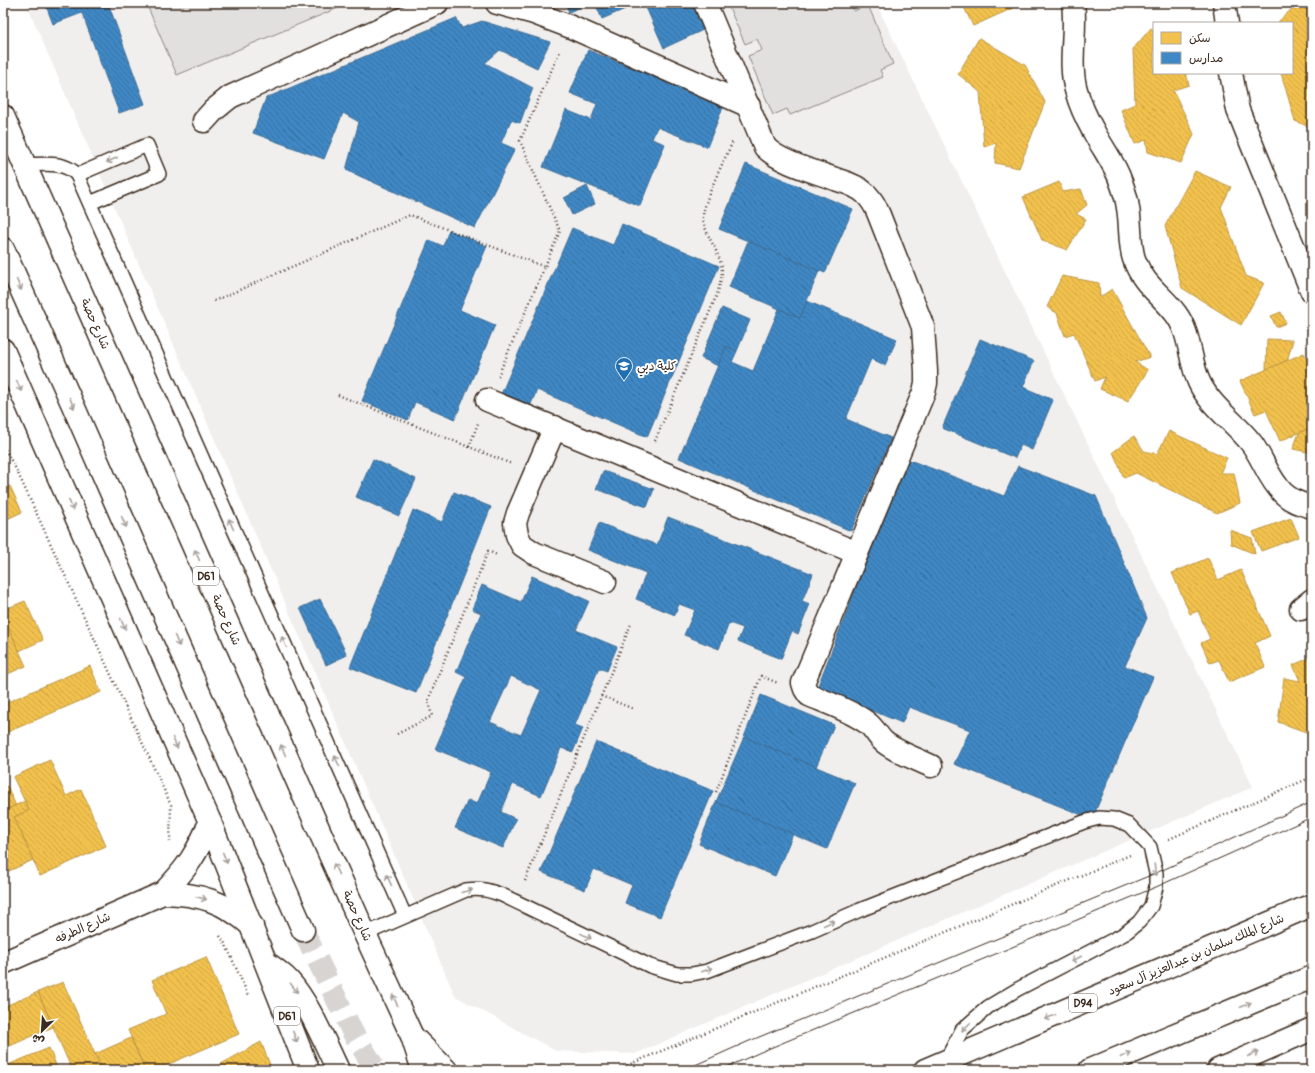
<svg xmlns="http://www.w3.org/2000/svg" width="1315" height="1073" font-family="Pangolin,'Playpen Sans Arabic',sans-serif">
<defs>
<pattern id="homes-back-hatch" width="6" height="6" patternUnits="userSpaceOnUse"><rect width="6" height="6" fill="#f2c14e"/><path d="M-1 5l2 2M0 0l6 6M5-1l2 2" fill="none" stroke="#d0a644"/></pattern>
<pattern id="schools-back-hatch" width="6" height="6" patternUnits="userSpaceOnUse"><rect width="6" height="6" fill="#3f88c5"/><path d="M-1 5l2 2M0 0l6 6M5-1l2 2" fill="none" stroke="#366f9f"/></pattern>
</defs>
<rect width="100%" height="100%" fill="#fff"/>
<filter id="ink" filterUnits="userSpaceOnUse"><feTurbulence type="fractalNoise" baseFrequency=".025" numOctaves="2"/><feDisplacementMap in="SourceGraphic" scale="8" xChannelSelector="R" yChannelSelector="G"/><feConvolveMatrix kernelMatrix="1 2 1 2 8 2 1 2 1" color-interpolation-filters="sRGB"/></filter>
<g filter="url(#ink)">
<!-- built -->
<path fill="#f1efee" d="M26,3H876L1253,787L635,1054L556,1051L455,996Z"/>
<!-- pitch -->
<g fill="#e2e0de" stroke="#8e857e">
<path d="M146,3H350L177,75Z"/>
<path d="M727,3H851L854,11L868,5L893,64L880,70L883,77L790,115L787,109L773,115L748,56L762,50L757,39L745,44Z"/>
</g>
<!-- homes -->
<g fill="url(#homes-back-hatch)" stroke="#bb9440">
<path d="M962,3H1010L1013,8L973,26Z"/>
<path d="M1298,3L1312,13V128L1295,121L1281,73H1292V23H1277Z"/>
<path d="M1151,28L1154,30V73H1186L1189,85L1173,90L1194,134L1181,163L1148,152L1146,140L1135,144L1121,110L1135,104L1133,49Z"/>
<path d="M979,38L1025,65L1045,102L1019,168L995,163L996,143L984,147L980,92L958,74Z"/>
<path d="M1195,171L1231,187L1221,207L1246,276L1264,283L1241,325L1182,288L1165,226Z"/>
<path d="M1059,182L1063,192L1081,189L1087,205L1076,214L1086,219L1067,250L1042,240L1023,197Z"/>
<path d="M1062,276L1099,283L1100,297L1112,289L1150,357L1135,362L1148,370L1128,401L1100,389L1105,377L1095,381L1074,333L1065,336L1057,313L1047,307Z"/>
<path d="M1281,312L1286,323L1276,327L1271,316Z"/>
<path d="M1267,339L1293,340L1287,361L1266,370Z"/>
<path d="M1304,353L1312,372V427L1280,441L1266,410L1255,414L1240,381Z"/>
<path d="M1312,427V453L1293,449L1299,433Z"/>
<path d="M1169,431L1227,458L1220,473H1234L1240,503L1217,513L1136,473L1124,478L1113,452L1134,436L1144,451L1157,454Z"/>
<path d="M10,486L22,512L3,521V489Z"/>
<path d="M1291,518L1299,537L1261,551L1253,532Z"/>
<path d="M1230,530L1252,538L1255,554L1231,544Z"/>
<path d="M1208,558L1218,580L1241,570L1270,636L1255,643L1265,667L1229,682L1219,660L1210,663L1201,643L1210,639L1198,611L1190,614L1172,573Z"/>
<path d="M25,601L43,640L19,651L3,616V610Z"/>
<path d="M3,616L26,666L3,676Z"/>
<path d="M1312,657V728L1309,733L1278,722L1284,678L1300,681L1293,665Z"/>
<path d="M90,666L101,692L3,734V704Z"/>
<path d="M50,760L66,796L81,789L106,846L40,876L14,817L29,810L13,777Z"/>
<path d="M7,786L16,806L3,811V788Z"/>
<path d="M25,801L29,810L14,817L33,860L9,871L3,859V811Z"/>
<path d="M206,957L239,1034L155,1070H145L128,1030L166,1014L152,980Z"/>
<path d="M63,982L95,1054L102,1070H72L38,992Z"/>
<path d="M38,992L53,1027L3,1049V1007Z"/>
<path d="M131,1038L145,1070H102L95,1054Z"/>
<path d="M261,1042L272,1070H220L221,1064Z"/>
<path d="M49,1048L58,1070H3V1067Z"/>
</g>
<!-- schools -->
<g fill="url(#schools-back-hatch)" stroke="#3e6c93" fill-rule="evenodd">
<path d="M45,3H108L145,104L119,113L82,13L53,24Z"/>
<path d="M565,3H589L569,12Z"/>
<path d="M595,3H639L602,19Z"/>
<path d="M644,3H691L703,30L664,48Z"/>
<path d="M456,18L462,28L482,21L550,42L537,68L500,50L485,63L533,88L520,123L511,120L501,143L515,149L475,228L346,170L359,122L343,113L324,159L253,133L266,98Z"/>
<path d="M588,50L724,105L707,147L657,127L652,139L665,144L640,206L543,167L566,110L591,120L597,104L570,93Z"/>
<path d="M746,164L853,209L825,273L719,229Z"/>
<path d="M587,186L595,204L572,215L564,198Z"/>
<path d="M622,224L719,266L647,437L537,390L528,411L499,399L572,228L613,245Z"/>
<path d="M449,230L487,246L460,310L495,325L455,419L415,402L408,420L362,401L429,240L443,246Z"/>
<path d="M748,241L819,271L800,318L729,287Z"/>
<path d="M807,301L897,339L885,365L871,359L846,419L891,438L851,531L679,458L726,346L737,351L732,362L753,371L779,309L800,318Z"/>
<path d="M722,308L750,320L737,351L726,346L718,366L701,358Z"/>
<path d="M980,339L1034,361L1023,387L1053,400L1032,450L1021,445L1015,458L942,428Z"/>
<path d="M373,459L416,479L399,516L356,497Z"/>
<path d="M907,459L1004,496L1018,466L1096,496L1147,618L1125,666L1153,677L1092,819L954,764L970,730L909,707L902,723L817,688Z"/>
<path d="M603,471L654,489L647,507L596,489Z"/>
<path d="M454,492L491,507L416,693L350,667L413,510L442,522Z"/>
<path d="M668,517L813,574L802,601L810,604L798,634L792,631L781,659L738,641L743,628L729,623L719,649L684,635L695,610L679,604L675,615L636,599L646,573L588,550L599,523L657,545Z"/>
<path d="M532,576L589,601L576,630L617,647L607,671L599,668L575,725L583,728L573,752L561,748L541,796L513,784L501,812L516,819L503,848L455,828L468,800L477,804L491,772L435,749L466,677L456,672L481,613L472,609L482,585L521,602ZM511,676L541,690L521,735L490,722Z"/>
<path d="M320,599L347,655L326,665L300,608Z"/>
<path d="M761,695L834,725L816,767L744,737Z"/>
<path d="M744,737L855,783L827,849L716,802Z"/>
<path d="M596,742L713,791L660,917L625,903L632,885L594,869L585,890L541,872Z"/>
<path d="M716,802L793,834L775,876L699,844Z"/>
</g>
<g fill="none" stroke-linecap="round" stroke-linejoin="round">
<!-- primary-tunnel -->
<path stroke="#d8d4d2" stroke-width="22" stroke-dasharray="22 11" stroke-linecap="butt" d="M303,930L353,1033L376,1070"/>
<defs>
<g id="lane">
<path d="M24,165C42,165 64,160 77,175L405,916"/>
<path d="M77,175L147,145L159,174L90,203"/>
<path d="M365,934L466,890C481,888 488,890 502,895L650,966L677,974H692L707,971L812,931L860,910L1084,822L1099,818L1114,819L1129,825L1150,847L1156,873V887L1151,906L1139,922L1124,934L1018,989L988,1007L962,1030L946,1060"/>
</g>
<g id="street">
<path d="M497,3L534,13L571,27L749,106"/>
<path d="M705,3L765,147C780,163 817,172 838,180C848,183 859,187 866,194C872,200 876,207 879,215L923,327L926,371V383L924,392L803,683L805,689L809,695C828,703 849,710 866,722C874,727 877,736 884,742C896,752 917,759 931,766"/>
<path d="M1073,3C1077,32 1068,62 1076,90C1080,105 1086,118 1094,132C1103,149 1115,164 1121,182C1124,190 1127,200 1128,208C1131,224 1129,244 1134,259C1143,285 1161,294 1176,314C1191,334 1189,360 1199,382C1210,406 1236,423 1252,444C1263,459 1269,479 1283,493C1291,501 1301,504 1312,507"/>
<path d="M1224,3L1227,23"/>
<path d="M1231,73L1238,110L1250,140L1312,292"/>
<path d="M204,121L214,110L230,97L437,3"/>
<path d="M487,400L857,553"/>
<path d="M555,427L518,513L515,523L517,535L522,545L534,553L605,582"/>
<path d="M1301,609L1312,600"/>
<path d="M163,893C201,894 223,901 252,926"/>
<path d="M3,963L163,893C186,870 198,852 210,822"/>
</g>
<g id="primary">
<path d="M3,116L365,934L412,1036L423,1070"/>
<path d="M3,249L72,403L303,930"/>
<path d="M3,350L210,822L308,1070"/>
<path d="M268,964C275,969 282,974 288,980C309,1003 324,1041 338,1070"/>
<path d="M415,1039L446,1070"/>
<path d="M925,1070L1312,905"/>
<path d="M1090,1070L1312,977"/>
<path d="M1218,1070L1312,1029"/>
</g>
</defs>
<!-- lane casing -->
<use href="#lane" stroke="#3b2a1e" stroke-width="16"/>
<!-- street casing -->
<use href="#street" stroke="#3b2a1e" stroke-width="25"/>
<!-- primary casing -->
<use href="#primary" stroke="#3b2a1e" stroke-width="25"/>
<!-- path -->
<g stroke="#3b2a1e" stroke-width="2.5" stroke-dasharray="1 3" stroke-linecap="butt">
<path d="M214,301L410,215L545,267"/>
<path d="M498,376L560,231L520,141L560,51"/>
<path d="M338,395L512,464"/>
<path d="M655,441L718,292C719,285 722,278 722,271C721,252 705,237 703,218C702,203 726,157 733,141"/>
<path d="M3,446L16,469L171,805L170,842"/>
<path d="M469,447L478,423"/>
<path d="M601,696L634,709"/>
<path d="M397,734L432,716L428,701L488,551L497,555"/>
<path d="M716,792L761,676L778,683"/>
<path d="M1169,839L1312,777"/>
<path d="M525,881L631,624"/>
<path d="M220,936L226,945L248,995"/>
<path d="M534,1070L538,1065L558,1070"/>
<path d="M616,1070L1130,855"/>
</g>
<!-- lane -->
<use href="#lane" stroke="#fff" stroke-width="13"/>
<!-- street -->
<use href="#street" stroke="#fff" stroke-width="22"/>
<!-- primary -->
<use href="#primary" stroke="#fff" stroke-width="22"/>
<!-- tram -->
<g stroke="#3b2a1e" stroke-width="1">
<path d="M684,1070L747,1042L1156,873L1312,802"/>
<path d="M720,1070L763,1051L1156,887L1312,817"/>
</g>
</g>
<!-- one-way arrows -->
<defs><path id="oneway-shaft" d="M-6 0H5M1.5-3L5.5 0L1.5 3" fill="none" stroke-width="1.6" stroke-linecap="round" stroke-linejoin="round"/></defs>
<g stroke="#a79f9a">
<use href="#oneway-shaft" transform="translate(112 160) rotate(156)"/>
<use href="#oneway-shaft" transform="translate(19 285) rotate(66)"/>
<use href="#oneway-shaft" transform="translate(19 386) rotate(66)"/>
<use href="#oneway-shaft" transform="translate(72 403) rotate(66)"/>
<use href="#oneway-shaft" transform="translate(71 505) rotate(66)"/>
<use href="#oneway-shaft" transform="translate(124 522) rotate(66)"/>
<use href="#oneway-shaft" transform="translate(231 524) rotate(-114)"/>
<use href="#oneway-shaft" transform="translate(197 555) rotate(-114)"/>
<use href="#oneway-shaft" transform="translate(123 624) rotate(66)"/>
<use href="#oneway-shaft" transform="translate(177 641) rotate(66)"/>
<use href="#oneway-shaft" transform="translate(284 642) rotate(-114)"/>
<use href="#oneway-shaft" transform="translate(175 743) rotate(66)"/>
<use href="#oneway-shaft" transform="translate(283 750) rotate(-114)"/>
<use href="#oneway-shaft" transform="translate(337 761) rotate(-114)"/>
<use href="#oneway-shaft" transform="translate(225 858) rotate(68)"/>
<use href="#oneway-shaft" transform="translate(336 869) rotate(-114)"/>
<use href="#oneway-shaft" transform="translate(1155 870) rotate(82)"/>
<use href="#oneway-shaft" transform="translate(389 880) rotate(-114)"/>
<use href="#oneway-shaft" transform="translate(467 891) rotate(-15)"/>
<use href="#oneway-shaft" transform="translate(201 898) rotate(15)"/>
<use href="#oneway-shaft" transform="translate(829 923) rotate(-24)"/>
<use href="#oneway-shaft" transform="translate(586 936) rotate(26)"/>
<use href="#oneway-shaft" transform="translate(1076 959) rotate(153)"/>
<use href="#oneway-shaft" transform="translate(707 970) rotate(-17)"/>
<use href="#oneway-shaft" transform="translate(294 988) rotate(52)"/>
<use href="#oneway-shaft" transform="translate(395 1000) rotate(-115)"/>
<use href="#oneway-shaft" transform="translate(1246 1005) rotate(-23)"/>
<use href="#oneway-shaft" transform="translate(1050 1017) rotate(157)"/>
<use href="#oneway-shaft" transform="translate(966 1027) rotate(135)"/>
<use href="#oneway-shaft" transform="translate(295 1037) rotate(69)"/>
<use href="#oneway-shaft" transform="translate(1253 1054) rotate(-24)"/>
<use href="#oneway-shaft" transform="translate(1126 1055) rotate(-23)"/>
</g>
</g>
<!-- icons -->
<defs>
<symbol id="school-pin" viewBox="-11 -11 22 30"><path d="M0 17L-7.5 6A9.5 9.5 0 1 1 7.5 6Z" fill="#1f6fb2" stroke="#fff"/><path d="M0-5L7-2L0 1L-7-2ZM-4 1L0 2.5L4 1V4Q0 6-4 4Z" fill="#fff"/></symbol>
</defs>
<g fill-rule="evenodd">
<use href="#school-pin" x="614" y="356" width="20" height="27"/>
</g>
<g text-anchor="middle" dominant-baseline="central" stroke-width="4" stroke-linejoin="round" paint-order="stroke">
<!-- shield labels -->
<g fill="#fff" stroke="#766a62" stroke-width="1">
<rect x="193" y="567" width="26" height="18" rx="3"/>
<rect x="1069" y="994" width="28" height="18" rx="3"/>
<rect x="274" y="1007" width="26" height="18" rx="3"/>
</g>
<g font-size="11" font-weight="bold" fill="#3b2a1e">
<text x="206" y="576">D61</text>
<text x="1083" y="1003">D94</text>
<text x="287" y="1016">D61</text>
</g>
<!-- street labels -->
<g font-size="12" fill="#3b2a1e" stroke="#fff">
<text transform="translate(95 324) rotate(66)">شارع حصة</text>
<text transform="translate(226 620) rotate(66)">شارع حصة</text>
<text transform="translate(357 916) rotate(66)">شارع حصة</text>
<text transform="translate(83 928) rotate(-24)">شارع الطرفه</text>
<text transform="translate(1196 955) rotate(-23)">شارع الملك سلمان بن عبدالعزيز آل سعود</text>
</g>
<!-- poi labels -->
<g font-size="12" fill="#3b2a1e" stroke="#fff" text-anchor="start">
<text x="637" y="366">كلية دبي</text>
</g>
</g>
<!-- margin -->
<rect width="1315" height="1073" fill="none" stroke="#fff" stroke-width="16"/>
<rect x="8" y="8" width="1299" height="1057" fill="none" stroke="#3b2a1e" stroke-width="1.5" filter="url(#ink)"/>
<!-- legend -->
<rect x="1153" y="22" width="140" height="52" fill="#ffffff" stroke="#b1aaa5"/>
<rect x="1161" y="32" width="20" height="12" fill="#f2c14e" stroke="#b1aaa5"/>
<text x="1189" y="42" font-size="12" fill="#3b2a1e">سكن</text>
<rect x="1161" y="52" width="20" height="12" fill="#3f88c5" stroke="#b1aaa5"/>
<text x="1189" y="62" font-size="12" fill="#3b2a1e">مدارس</text>
<!-- north arrow -->
<g transform="translate(42 1031) rotate(205)" stroke="#ffffff" stroke-width="3" paint-order="stroke">
<path d="M0-3L7 15L0 10L-7 15Z" fill="#3b2a1e"/>
<text y="-6" font-size="11" font-weight="bold" text-anchor="middle" fill="#3b2a1e">ش</text>
</g>
</svg>
